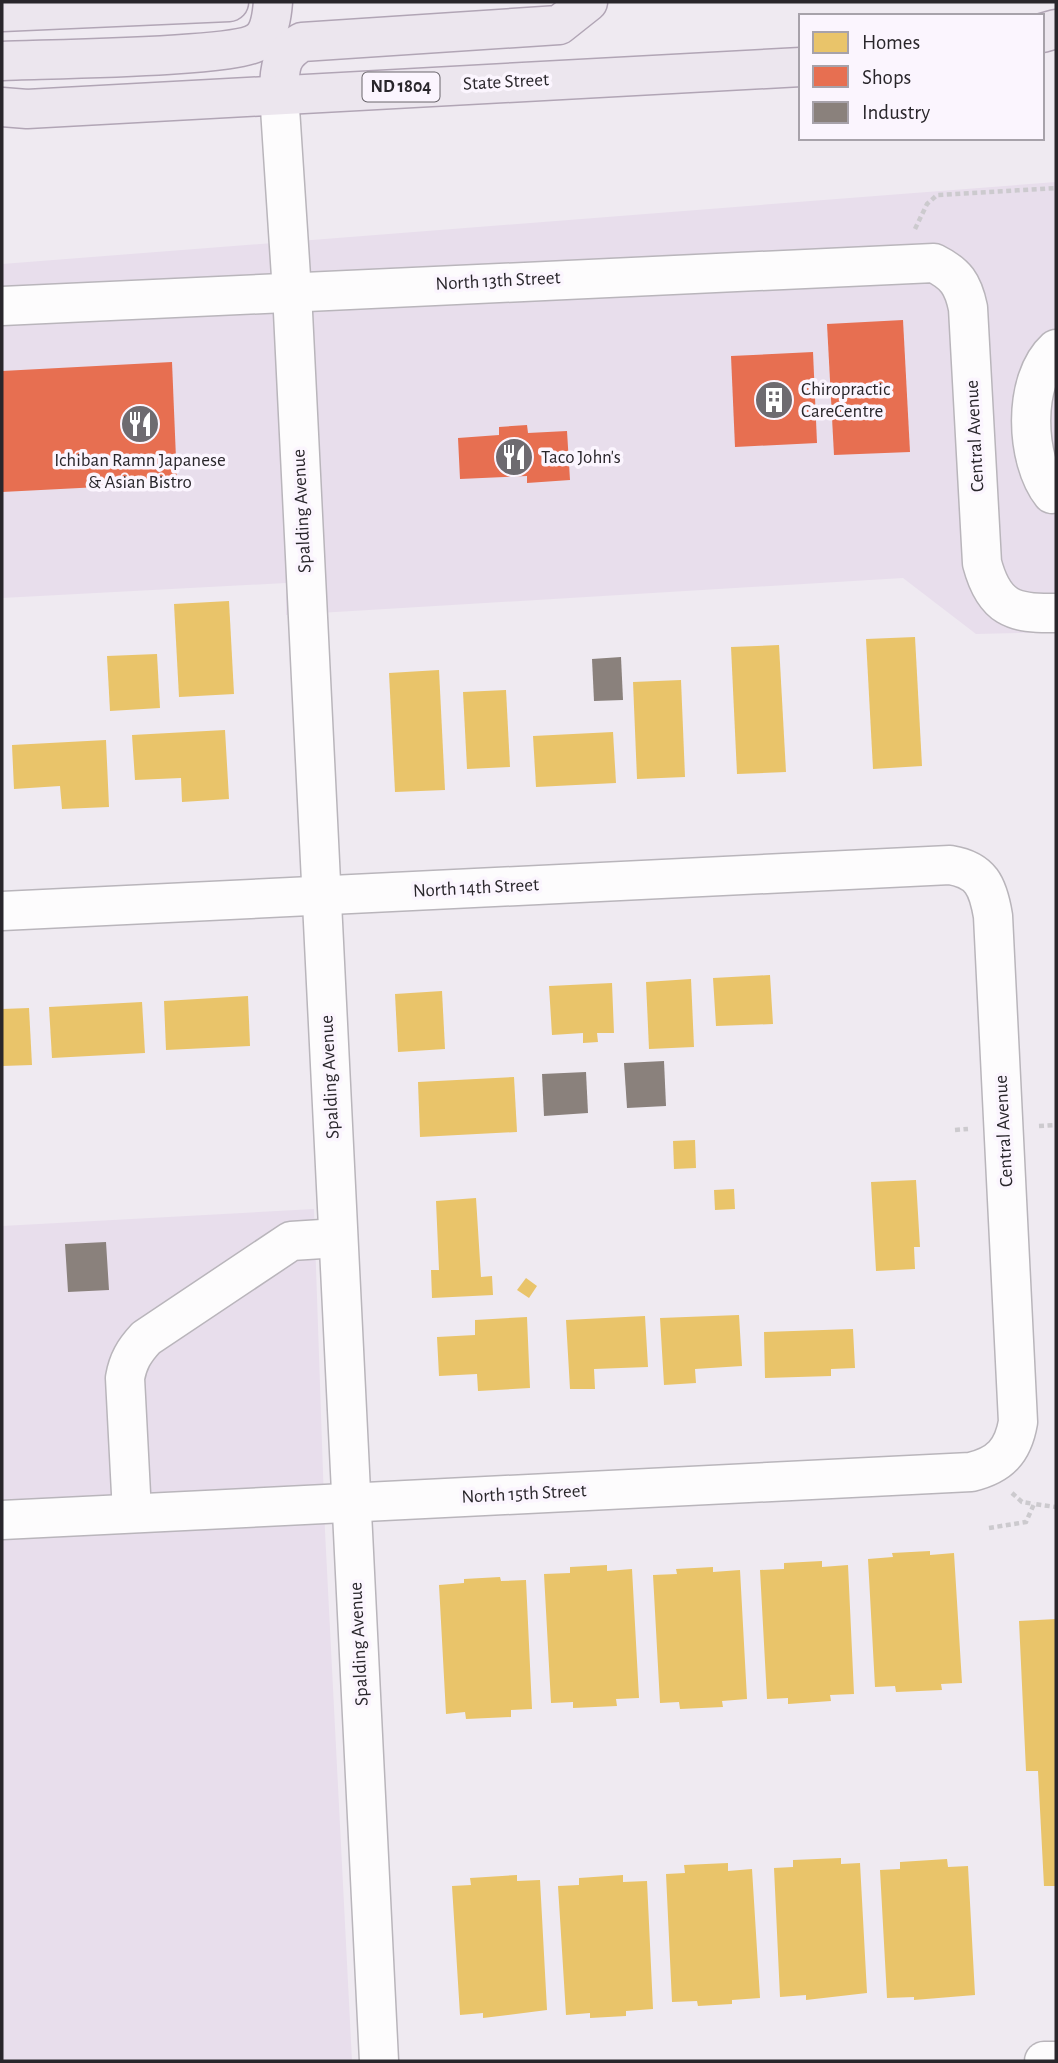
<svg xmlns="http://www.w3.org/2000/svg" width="1058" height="2063" font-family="'Alegreya Sans',sans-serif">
<rect width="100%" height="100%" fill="#efeaf1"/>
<!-- built -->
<g fill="#e8deec">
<path d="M1056,182V632L976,634L903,578L286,615V583L2,598V264Z"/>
<path d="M314,1209L325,1531L352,2061H2V1226Z"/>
</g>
<!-- homes -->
<g fill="#e9c46a">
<path d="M229,601L234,694L179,697L174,604Z"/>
<path d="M915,637L922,766L873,769L866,639Z"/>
<path d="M779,645L786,772L737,774L731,647Z"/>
<path d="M157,654L160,708L110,711L107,656Z"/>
<path d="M439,670L445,790L395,792L389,673Z"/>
<path d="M681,680L685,777L637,779L633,682Z"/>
<path d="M506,690L510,767L467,769L463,692Z"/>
<path d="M225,730L229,799L182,802L181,778L135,780L132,735Z"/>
<path d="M613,732L616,783L536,787L533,736Z"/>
<path d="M106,740L109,807L62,809L60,786L14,789L12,745Z"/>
<path d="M770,975L773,1024L716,1026L713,978Z"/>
<path d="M691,979L694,1047L649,1049L646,982Z"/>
<path d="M612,983L614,1033H597L598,1042L583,1043V1033L552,1035L549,986Z"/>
<path d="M442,991L445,1049L398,1052L395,994Z"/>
<path d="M248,996L250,1046L166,1050L164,1001Z"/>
<path d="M142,1002L145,1053L52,1058L49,1007Z"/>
<path d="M29,1008L32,1065L2,1066V1009Z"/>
<path d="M514,1077L517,1132L420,1137L418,1082Z"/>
<path d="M695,1140L696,1168L674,1169L673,1141Z"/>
<path d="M916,1180L920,1247H914L915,1269L876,1271L871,1182Z"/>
<path d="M734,1189L735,1209L715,1210L714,1190Z"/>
<path d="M476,1198L481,1277L492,1276L493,1295L432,1298L431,1270H439L436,1201Z"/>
<path d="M526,1278L537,1286L529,1298L517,1290Z"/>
<path d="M739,1315L742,1366L695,1369L696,1383L664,1385L660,1318Z"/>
<path d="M645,1316L648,1367L594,1369L595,1389H570L566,1320Z"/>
<path d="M527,1317L530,1388L478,1391L477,1374L439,1376L437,1337L475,1335V1320Z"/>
<path d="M853,1329L855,1368L831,1369V1376L765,1378L764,1332Z"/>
<path d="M930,1551V1555L954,1553L962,1683L941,1684L942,1690L896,1692L895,1686L875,1687L868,1559L893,1557L892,1553Z"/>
<path d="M822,1561V1567L848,1565L854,1694L830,1695L831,1701L788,1704V1698L767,1699L760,1570L784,1569V1563Z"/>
<path d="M607,1565V1571L632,1569L639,1698L616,1699L617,1706L573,1708V1702L551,1703L544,1574L570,1573V1567Z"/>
<path d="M713,1567V1572L740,1570L747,1699L722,1701L723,1707L680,1709L679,1702L660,1703L653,1575L677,1574L676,1569Z"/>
<path d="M500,1577L501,1581L526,1580L532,1709L511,1710V1717L466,1719L465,1712L446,1714L439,1585L464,1583V1579Z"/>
<path d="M1056,1619V1886H1044L1038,1771H1026L1019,1621Z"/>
<path d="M841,1858V1864L860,1863L867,1993L806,2000V1995L780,1997L774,1868L793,1867V1860Z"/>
<path d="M947,1859L948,1867L968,1866L975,1995L914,2000V1997L887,1998L880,1870L900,1869V1862Z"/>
<path d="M728,1863V1871L752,1869L760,1998L732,2000V2004L698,2006L697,2001L672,2002L666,1874L685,1873L684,1865Z"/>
<path d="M517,1875V1881L540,1880L547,2010L483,2018V2013L460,2015L452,1886L471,1885L470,1878Z"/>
<path d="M623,1875V1882L647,1881L653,2009L626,2011V2016L590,2018V2013L566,2015L558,1886L579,1885V1878Z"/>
</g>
<!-- shops -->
<g fill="#e76f51">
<path d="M903,320L910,452L834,455L827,324Z"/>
<path d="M813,352L817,443L735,447L731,356Z"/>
<path d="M172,362L177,483L2,492V371Z"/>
<path d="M527,425L528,433L567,431L570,480L527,483V476L460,479L458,438L499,435V427Z"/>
</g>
<!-- industry -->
<g fill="#8a817c">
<path d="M621,657L623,700L594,701L592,659Z"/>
<path d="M664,1061L666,1106L627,1108L624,1063Z"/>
<path d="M586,1072L588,1113L544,1116L542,1074Z"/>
<path d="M106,1242L109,1290L68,1292L65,1244Z"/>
</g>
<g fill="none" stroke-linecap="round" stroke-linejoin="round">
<defs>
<g id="minor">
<path d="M279,93L292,292L379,2061"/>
<path d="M2,306L934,263C956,274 963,284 968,308L982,563C994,608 1013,614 1056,613"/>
<path d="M1052,494C1025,460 1022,380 1056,349"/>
<path d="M2,911L950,865C981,870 988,886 993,916L1018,1422C1013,1451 1000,1465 971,1472L2,1520"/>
<path d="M132,1513L125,1378C128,1361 134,1351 146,1338L291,1241L338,1238"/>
<path d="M1044,2061H1056"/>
</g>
<g id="major">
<path d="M2,12L229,2"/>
<path d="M1042,33L1056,29"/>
<path d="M2,61C42,59 236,58 259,41C270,33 272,14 273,2"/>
<path d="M279,93C280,68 279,55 302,42L559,25L588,2"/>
<path d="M2,107L27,109L801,67"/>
</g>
</defs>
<!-- minor casing -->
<use href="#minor" stroke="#b9b5bb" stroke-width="41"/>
<!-- major casing -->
<use href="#major" stroke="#b1a5b5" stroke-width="41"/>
<!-- path -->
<g stroke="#cccace" stroke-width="4.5" stroke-dasharray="5 3.5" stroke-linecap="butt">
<path d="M915,229L927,204L937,195L1056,188"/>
<path d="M1039,1126L1056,1125"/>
<path d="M955,1130L968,1129"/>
<path d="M1012,1493L1022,1502L1034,1504"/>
<path d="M989,1528L1026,1522L1034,1504L1056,1507"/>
</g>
<!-- minor -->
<use href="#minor" stroke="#fdfcfd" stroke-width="38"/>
<!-- major -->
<use href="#major" stroke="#ece6ee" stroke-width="38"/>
</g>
<!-- icons -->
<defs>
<symbol id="building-disc" viewBox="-11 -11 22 22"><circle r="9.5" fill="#6e6b70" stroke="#fbf5fe"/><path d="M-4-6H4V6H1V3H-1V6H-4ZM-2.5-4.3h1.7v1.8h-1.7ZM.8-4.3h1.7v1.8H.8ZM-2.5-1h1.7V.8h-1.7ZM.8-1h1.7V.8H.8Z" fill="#fff"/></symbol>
<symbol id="restaurant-disc" viewBox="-11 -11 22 22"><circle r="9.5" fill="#6e6b70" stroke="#fbf5fe"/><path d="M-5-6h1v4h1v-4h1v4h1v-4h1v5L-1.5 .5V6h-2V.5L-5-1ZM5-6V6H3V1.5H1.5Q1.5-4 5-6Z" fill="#fff"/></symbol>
</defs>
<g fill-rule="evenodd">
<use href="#building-disc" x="752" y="378" width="44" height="44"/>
<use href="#restaurant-disc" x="118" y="402" width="44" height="44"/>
<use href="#restaurant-disc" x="492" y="435" width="44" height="44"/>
</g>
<g text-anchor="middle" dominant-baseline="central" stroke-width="7" stroke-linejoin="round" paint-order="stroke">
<!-- shield labels -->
<rect fill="#fbf5fe" stroke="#68646a" stroke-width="2" x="362.5" y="72.5" width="77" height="29" rx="5"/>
<g font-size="18" font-weight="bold" fill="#29262b">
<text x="401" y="87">ND 1804</text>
</g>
<!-- street labels -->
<g font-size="19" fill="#29262b" stroke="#fbf5fe">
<text transform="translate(506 82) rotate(-3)">State Street</text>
<text transform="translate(498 281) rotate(-3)">North 13th Street</text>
<text transform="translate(975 436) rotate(-93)">Central Avenue</text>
<text transform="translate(302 511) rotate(-93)">Spalding Avenue</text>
<text transform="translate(476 888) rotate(-3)">North 14th Street</text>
<text transform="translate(330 1077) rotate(-93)">Spalding Avenue</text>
<text transform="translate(1004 1131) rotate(-93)">Central Avenue</text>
<text transform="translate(524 1494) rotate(-3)">North 15th Street</text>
<text transform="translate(359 1644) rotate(-93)">Spalding Avenue</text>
</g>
<!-- poi labels -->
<g font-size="19" fill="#29262b" stroke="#fbf5fe" text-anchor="start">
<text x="801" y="389">Chiropractic<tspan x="801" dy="22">CareCentre</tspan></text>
<text x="541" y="457">Taco John's</text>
<text x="140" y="460" text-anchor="middle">Ichiban Ramn Japanese<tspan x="140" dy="22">&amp; Asian Bistro</tspan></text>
</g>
</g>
<!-- border -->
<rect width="1058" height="2063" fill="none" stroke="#29262b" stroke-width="7"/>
<!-- legend -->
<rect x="799" y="14" width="245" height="126" fill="#fbf5fe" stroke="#a7a2aa" stroke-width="2"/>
<rect x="813" y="32" width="35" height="21" fill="#e9c46a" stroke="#a7a2aa" stroke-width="2"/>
<text x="862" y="49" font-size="21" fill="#29262b">Homes</text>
<rect x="813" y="66" width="35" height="21" fill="#e76f51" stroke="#a7a2aa" stroke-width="2"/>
<text x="862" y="84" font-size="21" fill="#29262b">Shops</text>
<rect x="813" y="102" width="35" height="21" fill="#8a817c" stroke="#a7a2aa" stroke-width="2"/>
<text x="862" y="119" font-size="21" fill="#29262b">Industry</text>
</svg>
